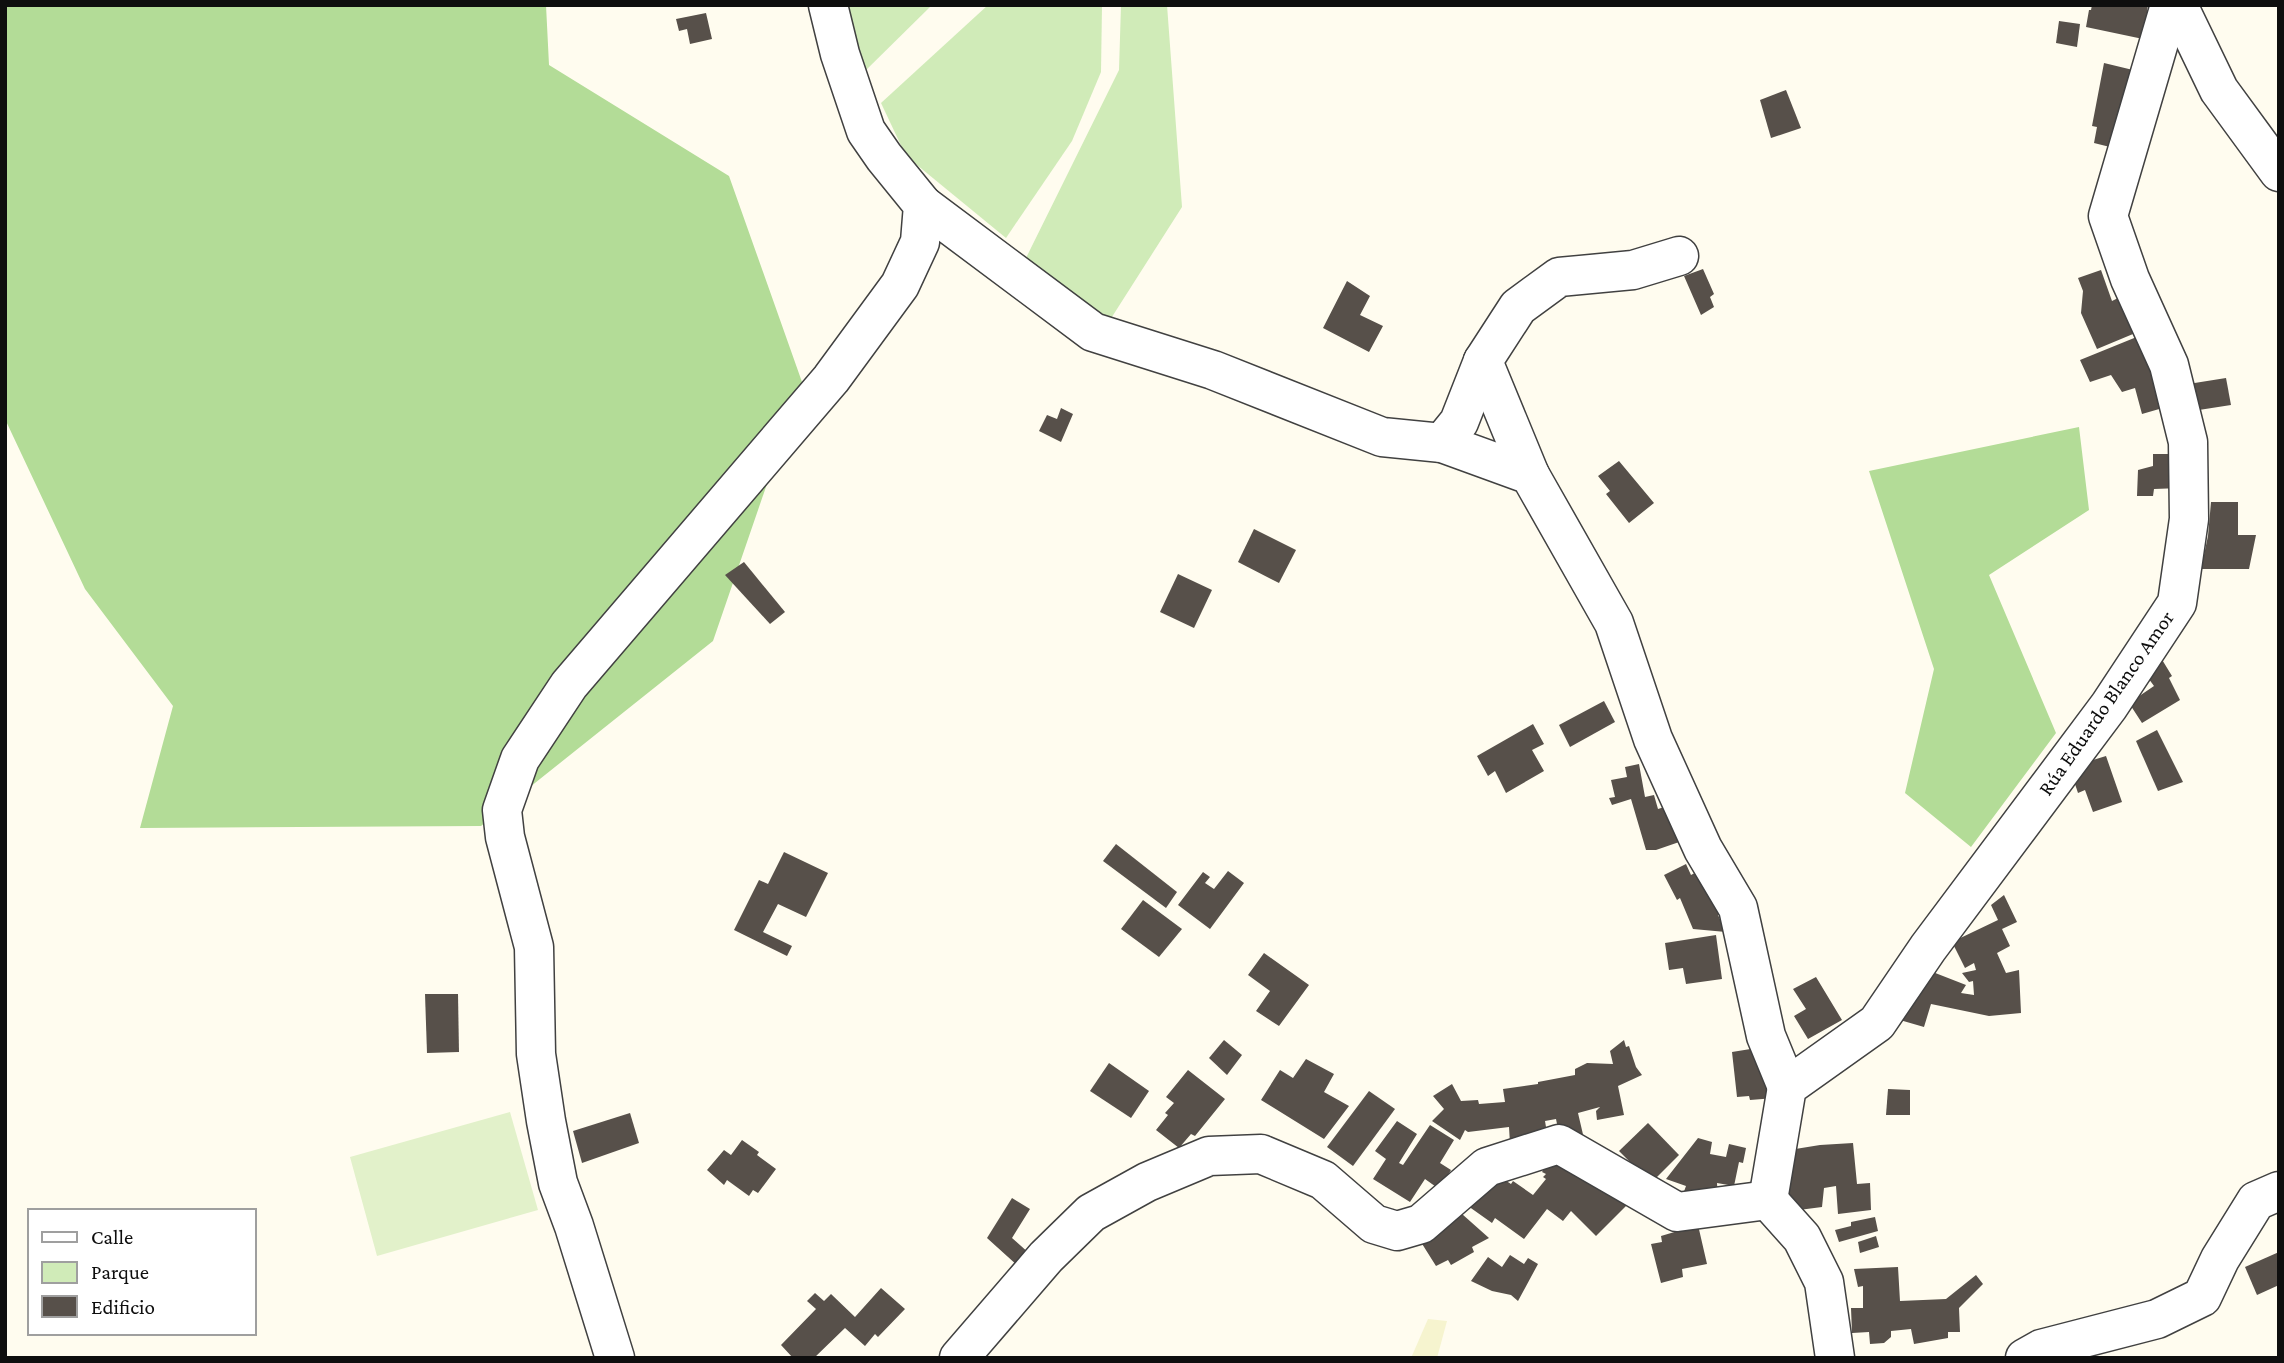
<svg xmlns="http://www.w3.org/2000/svg" width="2284" height="1363" font-family="'Crimson Pro',serif">
<rect width="100%" height="100%" fill="#fffcef"/>
<!-- farmland -->
<path fill="#f6f4cf" d="M1428,1319L1447,1321L1437,1358H1411Z"/>
<!-- green -->
<g fill="#d0ebb8">
<path d="M844,5H932L862,74Z"/>
<path d="M988,5H1102L1101,72L1072,141L1006,238L906,156L881,103Z"/>
<path d="M1121,5H1167L1182,207L1110,320L1069,298L1026,258L1119,70Z"/>
</g>
<!-- forest -->
<g fill="#b3dc97">
<path d="M5,5H546L549,65L729,176L802,382L713,641L481,826L140,828L173,706L85,589L5,419Z"/>
<path d="M2079,427L2089,510L1989,575L2056,733L1971,847L1905,793L1934,669L1869,471Z"/>
</g>
<!-- pitch -->
<path fill="#e2f1ca" d="M510,1112L538,1210L377,1256L350,1157Z"/>
<!-- building -->
<g fill="#57504a">
<path d="M2092,5H2148L2147,11H2149L2143,39L2086,27L2089,10H2091Z"/>
<path d="M706,13L712,39L690,44L687,29L679,31L676,19Z"/>
<path d="M2059,21L2080,24L2077,47L2056,43Z"/>
<path d="M2104,63L2133,70L2118,149L2094,143L2097,127L2092,126Z"/>
<path d="M1786,90L1801,128L1771,138L1760,100Z"/>
<path d="M1703,269L1714,294L1710,297L1714,307L1701,315L1684,276Z"/>
<path d="M2101,270L2112,301L2118,298L2133,334L2097,349L2081,313L2083,291L2078,278Z"/>
<path d="M1347,281L1370,296L1360,315L1383,326L1369,352L1323,328Z"/>
<path d="M2144,334L2173,405L2142,414L2135,388L2122,392L2111,375L2090,382L2080,360Z"/>
<path d="M2226,378L2231,405L2186,412L2182,385Z"/>
<path d="M1061,408L1073,414L1061,442L1039,431L1047,415L1057,419Z"/>
<path d="M2153,454H2181V488L2154,489L2153,496H2137L2138,470L2153,466Z"/>
<path d="M1619,461L1654,503L1629,523L1606,494L1610,491L1598,476Z"/>
<path d="M2211,502H2238V535H2256L2249,569H2201L2208,536Z"/>
<path d="M1254,529L1296,550L1279,583L1238,562Z"/>
<path d="M744,562L785,612L770,624L725,575Z"/>
<path d="M1178,574L1212,590L1194,628L1160,612Z"/>
<path d="M2161,658L2172,676L2169,678L2180,700L2142,723L2129,703L2154,686L2143,671Z"/>
<path d="M1604,701L1615,722L1570,747L1559,725Z"/>
<path d="M1533,724L1544,744L1532,750L1544,771L1506,793L1495,771L1488,776L1477,756Z"/>
<path d="M2157,730L2183,782L2158,791L2136,741Z"/>
<path d="M2106,756L2122,802L2093,812L2085,790L2078,793L2071,772L2080,764Z"/>
<path d="M1639,764L1645,797L1654,795L1658,809L1674,804L1685,840L1656,850H1646L1631,799L1612,805L1609,798L1615,797L1611,780L1627,777L1625,767Z"/>
<path d="M1116,844L1177,892L1166,908L1103,861Z"/>
<path d="M784,852L828,873L806,917L778,904L763,932L792,946L787,956L734,930L759,880L768,884Z"/>
<path d="M1686,864L1691,875L1706,867L1729,909L1718,915L1726,932L1693,929L1680,898L1677,900L1664,875Z"/>
<path d="M1228,871L1244,883L1210,929L1178,905L1203,872L1210,877L1205,883L1214,889Z"/>
<path d="M2004,895L2017,922L2002,929L2010,946L1997,953L2006,973L2019,970L2021,1013L1989,1016L1931,1004L1924,1027L1893,1018L1925,969L1966,985L1961,993L1974,995L1973,981L1969,982L1962,973L1976,970L1974,963L1965,968L1952,942L1998,920L1991,905Z"/>
<path d="M1143,900L1182,929L1159,957L1121,929Z"/>
<path d="M1716,935L1722,979L1686,984L1683,968L1669,970L1665,943Z"/>
<path d="M1264,953L1309,985L1279,1026L1256,1011L1270,991L1248,975Z"/>
<path d="M1816,977L1842,1020L1808,1039L1794,1016L1806,1009L1793,989Z"/>
<path d="M425,994H458L459,1052L427,1053Z"/>
<path d="M1224,1040L1242,1055L1227,1075L1209,1058Z"/>
<path d="M1624,1040L1626,1047L1629,1046L1636,1067L1642,1075L1618,1086L1624,1115L1597,1120L1596,1111L1600,1107L1578,1113L1585,1143L1560,1139L1556,1119L1545,1121L1548,1139L1510,1144L1509,1127L1468,1132L1465,1130L1460,1140L1432,1121L1444,1109L1433,1096L1452,1084L1461,1101L1478,1100L1479,1104L1505,1102L1503,1089L1538,1084V1082L1575,1075V1069L1587,1063L1613,1064L1610,1051Z"/>
<path d="M1769,1046L1775,1098L1750,1100L1749,1096L1737,1097L1732,1052Z"/>
<path d="M1306,1059L1334,1074L1324,1092L1349,1106L1324,1139L1261,1100L1280,1070L1293,1078Z"/>
<path d="M1109,1063L1149,1091L1131,1118L1090,1091Z"/>
<path d="M1188,1070L1225,1099L1195,1136L1191,1134L1179,1148L1156,1130L1168,1115L1165,1113L1174,1103L1166,1097Z"/>
<path d="M1888,1089L1910,1090V1115H1886Z"/>
<path d="M1369,1091L1395,1109L1353,1166L1327,1147Z"/>
<path d="M630,1113L639,1143L582,1163L573,1131Z"/>
<path d="M1397,1121L1417,1134L1399,1163L1403,1165L1430,1125L1454,1140L1440,1163L1451,1170L1439,1189L1425,1179L1410,1202L1373,1179L1386,1159L1375,1151Z"/>
<path d="M1648,1123L1679,1155L1651,1183L1619,1151Z"/>
<path d="M1698,1138L1712,1142L1710,1154L1726,1157L1729,1144L1746,1148L1743,1163L1739,1162L1734,1186L1717,1183L1718,1198L1682,1197L1686,1186L1666,1179Z"/>
<path d="M742,1140L759,1152L757,1155L776,1169L758,1193L753,1190L749,1196L727,1180L724,1185L707,1170L724,1150L731,1155Z"/>
<path d="M1853,1143L1857,1184L1870,1183L1871,1210L1838,1214L1836,1186L1824,1188L1822,1207L1799,1210L1788,1207L1783,1151L1820,1145Z"/>
<path d="M1552,1157L1635,1197L1596,1236L1571,1211L1563,1221L1547,1209L1524,1239L1495,1218L1492,1223L1468,1206L1494,1173L1511,1184L1513,1181L1533,1195L1546,1179L1543,1177L1546,1174L1542,1172Z"/>
<path d="M1012,1198L1030,1209L1012,1238L1030,1254L1019,1267L987,1238Z"/>
<path d="M1462,1214L1489,1238L1472,1247L1474,1252L1451,1265L1448,1260L1436,1266L1419,1239Z"/>
<path d="M1875,1217L1878,1231L1839,1242L1835,1230L1851,1226V1222Z"/>
<path d="M1698,1225L1707,1264L1682,1269L1683,1277L1661,1283L1651,1244L1662,1242L1661,1236Z"/>
<path d="M1876,1236L1879,1247L1860,1253L1858,1242Z"/>
<path d="M2279,1252V1285L2257,1295L2245,1267Z"/>
<path d="M1510,1255L1524,1264L1528,1258L1538,1264L1518,1301L1511,1295L1492,1291L1471,1281L1488,1257L1502,1267Z"/>
<path d="M1898,1267L1900,1301L1946,1299L1976,1275L1983,1284L1959,1308L1960,1332H1948V1338L1914,1344L1911,1329L1891,1331V1337L1884,1343L1870,1344L1869,1332L1852,1333L1851,1308H1863V1286L1858,1287L1854,1269Z"/>
<path d="M881,1288L905,1309L878,1337L875,1334L865,1346L845,1328L814,1358H793L781,1345L816,1309L807,1301L815,1293L824,1301L831,1294L855,1317Z"/>
</g>
<g fill="none" stroke-linecap="round" stroke-linejoin="round">
<defs>
<g id="minor">
<path d="M2178,5L2219,90L2279,172"/>
<path d="M923,205L1093,332L1213,370L1382,437L1442,443L1530,475L1614,623L1653,739L1703,849L1738,908L1766,1036L1787,1087"/>
<path d="M1442,443L1459,422L1483,361"/>
<path d="M1530,475L1483,361L1518,307L1559,277L1633,270L1679,256"/>
<path d="M1768,1200L1787,1087L1877,1023L1928,948L2109,706L2177,603L2189,519L2188,442L2169,365L2130,279L2108,216L2170,5"/>
<path d="M1768,1200L1802,1238L1824,1282L1835,1358"/>
<path d="M615,1358L574,1226L558,1183L546,1121L536,1054L534,947L505,837L502,810L520,759L569,685L831,379L900,285L920,242L923,205L884,157L866,131L840,54L828,5"/>
<path d="M959,1358L1046,1257L1091,1213L1147,1182L1209,1156L1261,1154L1323,1180L1374,1224L1397,1231L1421,1224L1487,1167L1559,1144L1677,1212L1768,1200"/>
<path d="M2025,1358L2041,1349L2157,1319L2202,1297L2220,1259L2256,1201L2279,1191"/>
</g>
</defs>
<!-- minor casing -->
<use href="#minor" stroke="#414141" stroke-width="41"/>
<!-- minor -->
<use href="#minor" stroke="#fff" stroke-width="38"/>
</g>
<g text-anchor="middle" dominant-baseline="central" stroke-width="7" stroke-linejoin="round" paint-order="stroke">
<!-- street labels -->
<g font-size="21" fill="#0e0e0e" stroke="#fff">
<text transform="translate(2106 703) rotate(-55)">Rúa Eduardo Blanco Amor</text>
</g>
</g>
<!-- border -->
<rect width="2284" height="1363" fill="none" stroke="#0e0e0e" stroke-width="14"/>
<!-- legend -->
<rect x="28" y="1209" width="228" height="126" fill="#ffffff" stroke="#9f9f9f" stroke-width="2"/>
<rect x="42" y="1232" width="35" height="10" fill="#ffffff" stroke="#9f9f9f" stroke-width="2"/>
<text x="91" y="1244" font-size="21" fill="#0e0e0e">Calle</text>
<rect x="42" y="1262" width="35" height="21" fill="#d0ebb8" stroke="#9f9f9f" stroke-width="2"/>
<text x="91" y="1279" font-size="21" fill="#0e0e0e">Parque</text>
<rect x="42" y="1296" width="35" height="21" fill="#57504a" stroke="#9f9f9f" stroke-width="2"/>
<text x="91" y="1314" font-size="21" fill="#0e0e0e">Edificio</text>
</svg>
